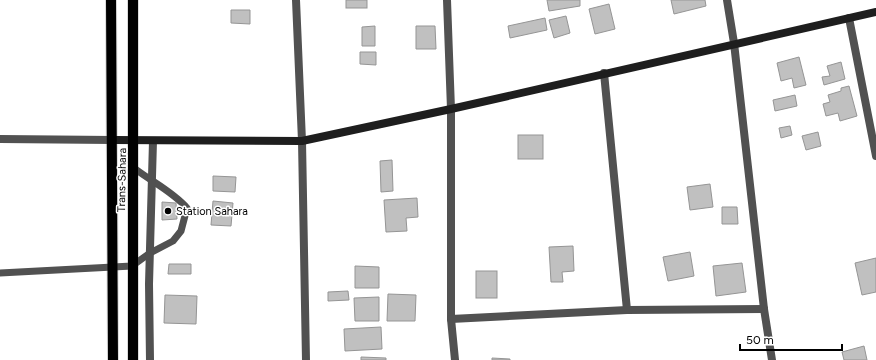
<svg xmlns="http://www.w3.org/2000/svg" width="876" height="360" font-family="Figtree,sans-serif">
<rect width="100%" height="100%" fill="#fff"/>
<!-- building -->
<g fill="#c0c0c0" stroke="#959595">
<rect x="346" y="0" width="21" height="8"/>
<path d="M547,0H580V6L549,11Z"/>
<path d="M671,0H705L706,6L674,14Z"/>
<path d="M609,4L615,29L595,34L589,9Z"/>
<path d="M231,10H250V24L231,23Z"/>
<path d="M566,16L570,33L554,38L549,20Z"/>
<path d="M545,18L547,30L510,38L508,26Z"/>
<path d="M375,26V46H362V27Z"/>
<path d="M416,26H435L436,49H416Z"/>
<path d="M360,52H376V65L360,64Z"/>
<path d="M799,57L806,85L794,88L792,78L781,81L777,63Z"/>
<path d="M841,62L845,79L824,85L822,77L830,76L827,66Z"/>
<path d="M849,86L857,116L840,121L838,113L826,116L823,104L830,102L828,95L841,91V88Z"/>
<path d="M795,95L797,106L775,111L773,100Z"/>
<path d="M790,126L792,135L781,138L779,128Z"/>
<path d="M818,132L821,146L806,150L802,136Z"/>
<rect x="518" y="135" width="25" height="24"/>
<path d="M392,160L393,191L381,192L380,161Z"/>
<path d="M213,176L236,177L235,192L213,191Z"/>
<path d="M710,184L713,207L690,210L687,187Z"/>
<path d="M417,198L418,217L406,218L407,231L386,232L384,200Z"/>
<path d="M213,201L233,203L231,226L211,225Z"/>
<path d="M162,202L176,203L177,219L162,220Z"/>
<path d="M722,207H737L738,224H722Z"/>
<path d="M573,246L574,271L562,272L563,282H551L549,247Z"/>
<path d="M690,252L694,276L668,281L663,257Z"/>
<path d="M876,258V292L862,295L855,263Z"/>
<path d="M742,263L746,292L716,296L713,266Z"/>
<path d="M169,264H191V274H168Z"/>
<path d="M355,266L379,267V288H355Z"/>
<rect x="476" y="271" width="21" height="27"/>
<path d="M348,291L349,300L328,301V292Z"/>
<path d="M388,294L416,295L415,321H387Z"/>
<path d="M165,295L197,296L196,324L164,323Z"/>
<path d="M379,297V321H355L354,298Z"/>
<path d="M381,327L382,349L345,351L344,329Z"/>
<path d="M864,346L867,360H844L842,352Z"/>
<path d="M361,357L386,358V360H361Z"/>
<path d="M492,358L510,359V360H492Z"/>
</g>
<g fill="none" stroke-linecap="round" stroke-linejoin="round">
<defs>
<g id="primary">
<path d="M111,0L113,360"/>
<path d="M133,360V0"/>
</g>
</defs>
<!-- primary casing -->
<use href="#primary" stroke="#dbdbdb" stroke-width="12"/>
<!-- lane -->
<path stroke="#515151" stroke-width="7" d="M0,273L132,266L150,253L173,241L181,231L187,208C172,191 152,182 134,168"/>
<!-- street -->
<g stroke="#515151" stroke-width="8">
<path d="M296,0L302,141L306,360"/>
<path d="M447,0L451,109V319L455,360"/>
<path d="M727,0L734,43L764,309L772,360"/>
<path d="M849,18L876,156"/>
<path d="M604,73L627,310"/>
<path d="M0,139L113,140"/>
<path d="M451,319L627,310L764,309"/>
<path d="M150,360L149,284L153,141"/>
</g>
<!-- secondary -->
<path stroke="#1e1e1e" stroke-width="8" d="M113,140L302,141L451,109L876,12"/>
<!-- primary -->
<use href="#primary" stroke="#000" stroke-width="10"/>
</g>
<!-- markers -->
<circle fill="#000" stroke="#fff" stroke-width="1.5" cx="168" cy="211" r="4"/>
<g text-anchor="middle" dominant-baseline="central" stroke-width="3" stroke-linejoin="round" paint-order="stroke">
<!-- street labels -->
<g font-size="11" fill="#000" stroke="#fff">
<text transform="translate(122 180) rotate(-89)">Trans-Sahara</text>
</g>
<!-- poi labels -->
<g font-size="11" fill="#000" stroke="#fff" text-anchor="start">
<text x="176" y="211">Station Sahara</text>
</g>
</g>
<!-- scale -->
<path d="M740 344v6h102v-6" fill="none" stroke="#000000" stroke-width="2"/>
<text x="746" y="344" font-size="12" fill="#000000" stroke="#ffffff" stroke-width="3" paint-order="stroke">50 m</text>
</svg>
